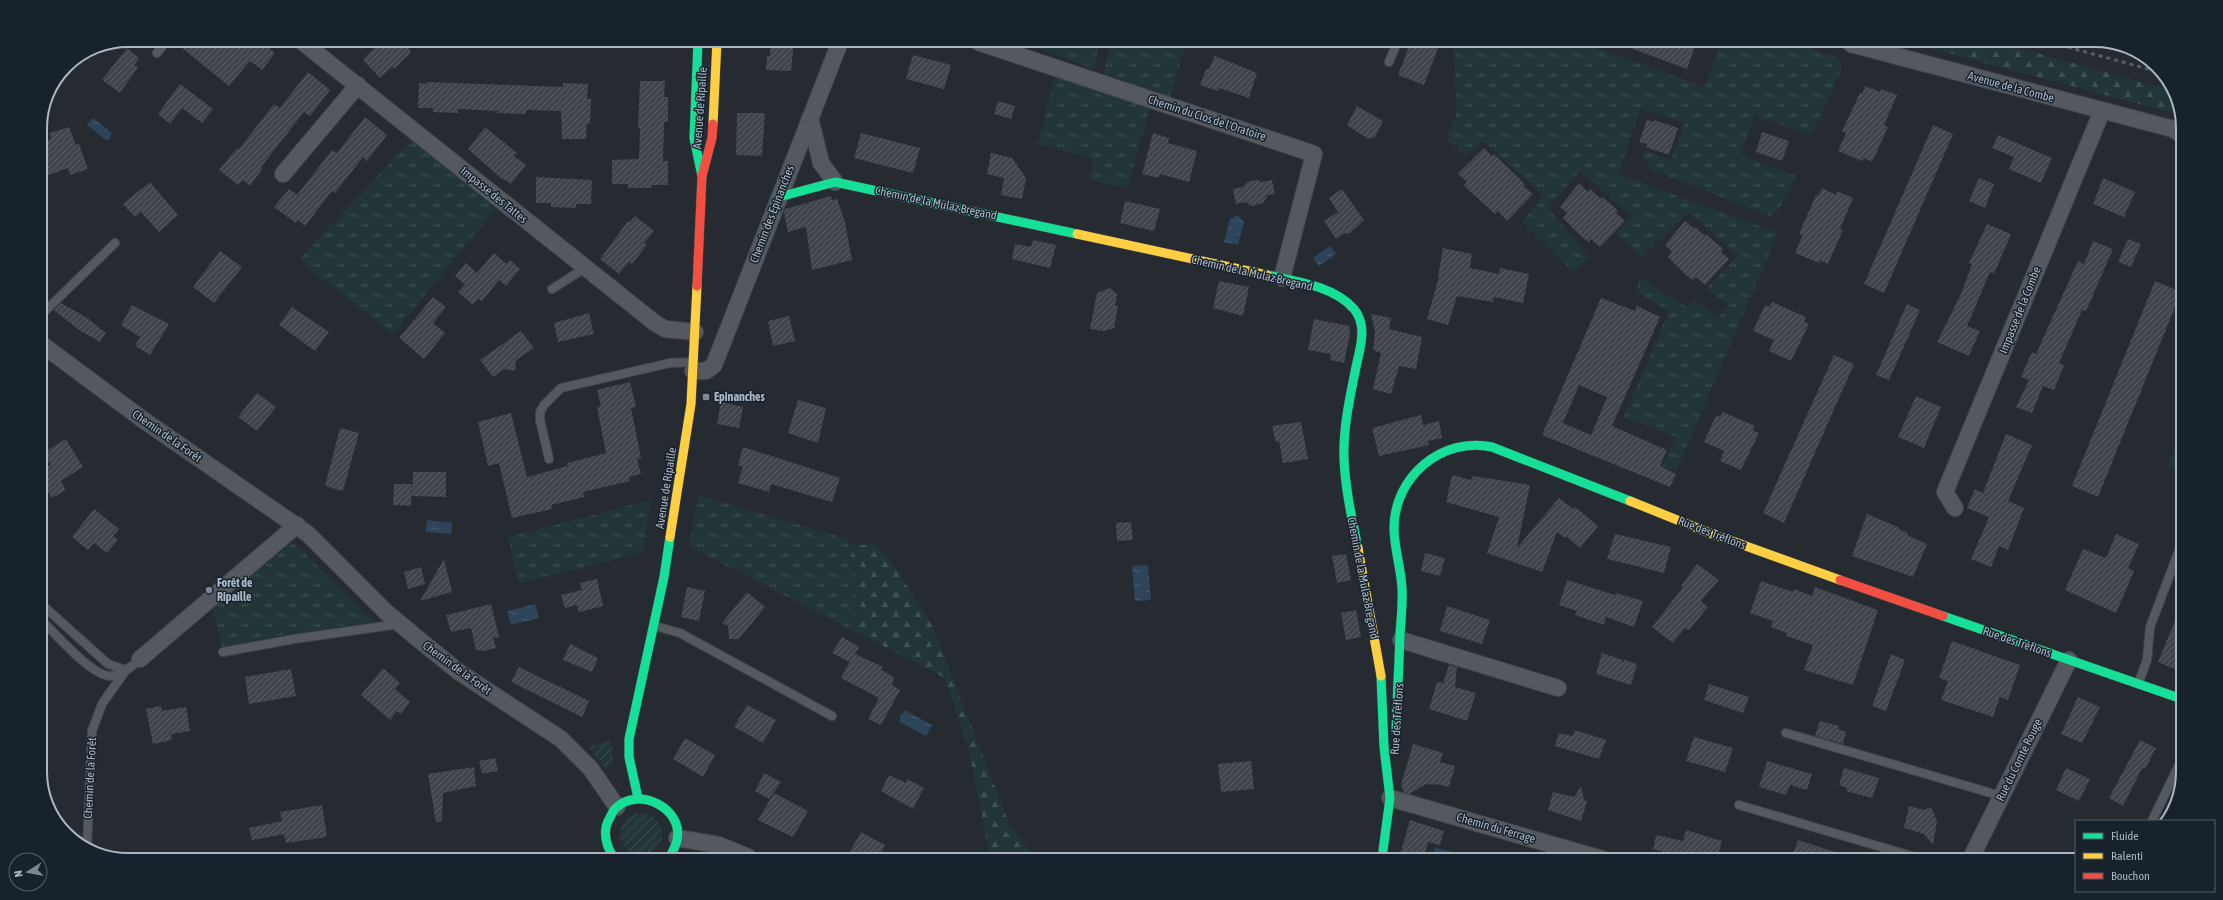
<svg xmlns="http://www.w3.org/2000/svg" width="2223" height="900" font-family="'Asap Condensed',sans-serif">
<defs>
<pattern id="grass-tufts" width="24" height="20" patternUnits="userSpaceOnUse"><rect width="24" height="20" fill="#223638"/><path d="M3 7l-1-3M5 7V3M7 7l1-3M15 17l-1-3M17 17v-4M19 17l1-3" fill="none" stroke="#3f5153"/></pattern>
<pattern id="forest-firs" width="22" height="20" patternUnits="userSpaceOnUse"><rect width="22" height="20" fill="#223638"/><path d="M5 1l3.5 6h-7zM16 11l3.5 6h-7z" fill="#3f5153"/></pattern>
<pattern id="garden-furrows" width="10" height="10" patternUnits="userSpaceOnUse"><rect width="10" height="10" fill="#223638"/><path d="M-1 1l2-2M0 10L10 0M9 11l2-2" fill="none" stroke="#3f5153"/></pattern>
<pattern id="water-ripples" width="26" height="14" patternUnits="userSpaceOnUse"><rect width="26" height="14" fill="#2e445a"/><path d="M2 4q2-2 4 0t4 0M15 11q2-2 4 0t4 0" fill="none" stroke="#4a5d70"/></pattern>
<pattern id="building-hatch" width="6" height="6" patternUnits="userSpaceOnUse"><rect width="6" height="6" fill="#40454b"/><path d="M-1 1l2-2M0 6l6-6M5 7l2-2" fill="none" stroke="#595e63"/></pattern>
</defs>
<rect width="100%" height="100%" fill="#252b31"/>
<!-- grass -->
<g fill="url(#grass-tufts)">
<path d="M1021,42H1100L1094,69Z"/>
<path d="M1112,42L1186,43L1170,98L1102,76Z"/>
<path d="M1454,43H1584L1705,87L1720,44H1794L1838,57L1842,69L1811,135L1754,116L1741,155L1796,176L1778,211L1770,216L1652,170L1643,156L1645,150L1671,160L1685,123L1641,108L1618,174L1778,233L1676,472L1663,466L1676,437L1624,417L1669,311L1637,292L1639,277L1687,307L1694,300L1719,317L1728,304L1706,289L1737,256L1689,212L1641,258L1617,233L1632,217L1580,171L1548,208L1590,258L1573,272L1522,222L1543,195L1483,141L1466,156L1446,140L1456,115Z"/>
<path d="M1055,75L1150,107L1128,189L1089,179L1093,159L1038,144Z"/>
<path d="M412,139L497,207L393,334L308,268L300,258Z"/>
<path d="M698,495L844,538L856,546L851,556L857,578L854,631L689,547Z"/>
<path d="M651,500L643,553L519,583L508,537Z"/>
<path d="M291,544L297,545L373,622L287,634L222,647L212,606Z"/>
</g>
<!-- forest -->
<g fill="url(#forest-firs)">
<path d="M1914,44H2004L2171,90L2177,107L2169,112Z"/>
<path d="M873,543L888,557L932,624L1010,826L1031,852L1032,857H990L969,751L945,678L854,631L857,578L851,556L856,546Z"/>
</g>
<!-- garden -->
<g fill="url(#garden-furrows)">
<path d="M611,740L613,765L606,769L589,747Z"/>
<circle cx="641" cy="834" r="21"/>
</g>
<!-- pitch -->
<path fill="#223638" d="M2177,442L2181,443L2180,472L2168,466Z"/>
<!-- water -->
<g fill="url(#water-ripples)">
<path d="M93,118L112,133L109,140H106L87,125Z"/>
<path d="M1235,216H1238L1244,222L1238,245L1224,242L1230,218H1233Z"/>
<path d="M1330,246L1336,254L1319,266L1313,258Z"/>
<path d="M427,520L452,523L451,534L426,532Z"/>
<path d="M1148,565L1151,600L1135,601L1132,566Z"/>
<path d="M535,604L539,618L511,625L507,611Z"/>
<path d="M906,711L932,725L926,736L900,722V715Z"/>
<path d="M1435,848L1456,853L1454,858L1433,856Z"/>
</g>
<!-- building -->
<g fill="url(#building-hatch)" fill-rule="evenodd">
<path d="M172,40H259L275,53L262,70L250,61L229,86Z"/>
<path d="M381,41H417L409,49L411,52L394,69L392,67L380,78L363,60Z"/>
<path d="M770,42H794L791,71L766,70L767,56H770Z"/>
<path d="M1410,43H1440L1424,85L1398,75Z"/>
<path d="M1623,44H1696L1687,69L1622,45Z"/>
<path d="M127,48L139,58L134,65L138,67L120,93L102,80Z"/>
<path d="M913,55L951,65L944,89L906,79Z"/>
<path d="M1215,56L1257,73L1249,98L1219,88L1218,91L1200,85L1206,69H1209Z"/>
<path d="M308,72L330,90L310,116L304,112L261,167L263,168L250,186L243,180L238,185L219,170L237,148L239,149L274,104L280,108Z"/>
<path d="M640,81H665L664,97H668V122H664L663,161H668V185H652V188H628V184H612V160L639,159L640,128H638Z"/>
<path d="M427,82L563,87V83L588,84L587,99H591L590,124H587L586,139H562L561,111L526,110V114L496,113L498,111L458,109V113L433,112V108H418L419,83L427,84Z"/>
<path d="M180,84L213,109L202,123L182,108L170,124L158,114Z"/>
<path d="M1865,86L1880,92L1881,89L1897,95L1884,125L1888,127L1872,162L1864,158L1862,161L1838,151L1846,133L1842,131L1860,93L1862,94Z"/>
<path d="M998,101L1015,106L1011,119L994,114Z"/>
<path d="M1357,106L1383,121L1375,137L1368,139L1347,125Z"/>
<path d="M737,113H765L762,156L736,155Z"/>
<path d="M365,117L387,135L367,161L363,157L335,193L332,191L305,226L298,220L296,223L274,207L289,189L297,195L332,150L337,153Z"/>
<path d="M1647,120L1654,122V120L1678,128L1669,155L1646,147L1647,144L1639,142Z"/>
<path d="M1933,125L1953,134L1884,293L1864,284Z"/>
<path d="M69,127L76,145L79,144L88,169L70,175L68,168L40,178V153L45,151L42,142L51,139L50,133Z"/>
<path d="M485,127L517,153L514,156L526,165L511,184L504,179L503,180L468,149Z"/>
<path d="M1762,132L1789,141L1782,161L1756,152Z"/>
<path d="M861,133L920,148L913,173L854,158Z"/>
<path d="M1153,133L1169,138L1168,143L1197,151L1189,182L1160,174L1159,178L1142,174Z"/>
<path d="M1998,135L2052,158L2041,183L2009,169L2014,157L1992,148Z"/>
<path d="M1484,148L1492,156L1494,154L1525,184L1523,186L1533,194L1507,221L1498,211L1495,214L1464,186L1467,182L1458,174Z"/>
<path d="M991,153L1012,158L1026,178L1022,199L1001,195L1004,178L987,174Z"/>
<path d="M536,177L592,180L591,204H576V208L551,207V203H536Z"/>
<path d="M1979,178L1994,184L1985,208L1969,201Z"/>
<path d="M2103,178L2135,192L2124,217L2093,204Z"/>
<path d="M1258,180L1261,182L1272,180L1275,194L1268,195L1263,203L1252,206L1246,202L1236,204L1233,189L1243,187L1247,182Z"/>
<path d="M150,182L178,215L159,232L141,212L135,217L123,204Z"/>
<path d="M1579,183L1588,192L1590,189L1601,199L1603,197L1618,211L1616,213L1625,221L1600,247L1591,239L1589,242L1582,237L1563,218L1567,213L1560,207Z"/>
<path d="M1822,188L1836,195L1837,191L1853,198L1840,229L1843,230L1828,264L1820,260L1819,263L1795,253L1803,235L1799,234L1816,195L1818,196Z"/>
<path d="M1342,189L1364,220L1349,234L1345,233L1336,239L1324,221L1338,212L1329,198Z"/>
<path d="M831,196L832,200L837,199L845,222L852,260L812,270L806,227L788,232L784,213L785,209Z"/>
<path d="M1125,201L1160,209L1154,231L1120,223Z"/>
<path d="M635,216L654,231L644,243L647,245L632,264L629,262L619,274L600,259L628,221L630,222Z"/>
<path d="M1685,221L1693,228L1695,227L1705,236L1706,234L1723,249L1721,252L1729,259L1705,285L1696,277L1693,280L1686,275L1668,257L1672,252L1665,245Z"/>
<path d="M1987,224L2011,234L1994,274L1990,272L1967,326L1980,331L1969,356L1937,342L1962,292L1972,264L1969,263Z"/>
<path d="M2128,239L2141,244L2131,267L2118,262Z"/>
<path d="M1033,240L1056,245L1050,268L1012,259L1015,244L1031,247Z"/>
<path d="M2093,241L2113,249L2086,311L2082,310L2059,363L2064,365L2054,390L2043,386L2032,413L2016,407L2029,380L2021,377L2032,352L2036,354L2078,261L2084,264Z"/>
<path d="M1443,248L1472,254L1470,268L1499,274L1500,268L1529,274L1523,303L1494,297L1493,302L1457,296L1448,325L1427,319L1439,277H1438Z"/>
<path d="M220,251L242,267L214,303L193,287Z"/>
<path d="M494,253L506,264L510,260L520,269L506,286L499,280L482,301L478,299L473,305L458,292L465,285L455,276L466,263L477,273Z"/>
<path d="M1219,281L1249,287L1243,316L1213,308Z"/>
<path d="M2155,281L2181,292L2098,497L2072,486Z"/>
<path d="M1110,288L1117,294L1115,306H1118L1114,328L1104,331L1090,329L1097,293Z"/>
<path d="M433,297L446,307L433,323L445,333L424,359L399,338Z"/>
<path d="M1601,298L1635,311L1637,306L1660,317L1612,426L1667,450L1660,466L1676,474L1670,487L1542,435ZM1579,385L1607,397L1591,435L1563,423Z"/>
<path d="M1772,302L1806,317L1804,322L1809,324L1791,361L1769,351L1774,340L1753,331L1765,305L1770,307Z"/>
<path d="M61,303L87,318L106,333L100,342L79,330L54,310Z"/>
<path d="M1907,304L1920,310L1889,380L1876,375Z"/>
<path d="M132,305L169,324L150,355L135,346L140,337L121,325Z"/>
<path d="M292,307L329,332L315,351L279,325Z"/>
<path d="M589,313L594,334L558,342L554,323Z"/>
<path d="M1371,314L1391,318L1389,329L1422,337L1416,369L1399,366L1391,394L1373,389L1381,353L1373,350L1375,332Z"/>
<path d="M789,316L795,341L773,346L768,321Z"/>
<path d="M1314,319L1349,326L1350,334L1344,363L1330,360L1331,354L1308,350Z"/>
<path d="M521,331L534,348L516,360L515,371L504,369L493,377L480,360Z"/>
<path d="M1834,355L1854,364L1784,523L1763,513Z"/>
<path d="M630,382L636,407L631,408L641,458L637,459L641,474L629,477L630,481L583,492L584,497L551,505L552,509L512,518L499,463L488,466L478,422L511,413L527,477L568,466L567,463L606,453L597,407L601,406L597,390Z"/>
<path d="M257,393L276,407L257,431L238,417Z"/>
<path d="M1916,396L1941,407L1924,448L1898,437Z"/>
<path d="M798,400L826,408L818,443L788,433Z"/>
<path d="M721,402L743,407L739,428L717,424Z"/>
<path d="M1723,412L1755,426L1753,431L1759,433L1741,470L1720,461L1724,451L1704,442L1716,415L1720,417Z"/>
<path d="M1421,415L1423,425L1439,421L1442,438L1428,441L1429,445L1379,456L1372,428Z"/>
<path d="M1301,422L1308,459L1283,463L1279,441L1276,442L1272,426Z"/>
<path d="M340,428L359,433L343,491L325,486Z"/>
<path d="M2006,434L2032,445L2008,501L2024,508L2008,550L1999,546L1991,567L1971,559L1989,517L1967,508L1975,489L1983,493Z"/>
<path d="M66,439L83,467L61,481L66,490L52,498L40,480V471L51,465L43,453Z"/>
<path d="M743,447L840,478L832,502L771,484L769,492L738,483L743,467L738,465Z"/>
<path d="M413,472H446V497L412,496Z"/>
<path d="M1452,475L1471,480L1473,476L1530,485L1517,548L1559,498L1573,509L1575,507L1598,526L1580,548L1566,536L1565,538L1557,532L1542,572L1487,553L1499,517L1446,502Z"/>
<path d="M394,484H412L411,506L393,505Z"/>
<path d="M94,509L119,529L113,536L118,540L107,553L94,543L88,550L72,537Z"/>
<path d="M1867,514L1900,528V530L1908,533L1907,535L1927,544L1913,577L1852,556Z"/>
<path d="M1131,522L1133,540L1117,541L1116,523Z"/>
<path d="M1615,534L1671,547L1664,573L1607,559Z"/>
<path d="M2116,534L2139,544L2128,568L2134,571L2116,613L2065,590L2083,549L2106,558Z"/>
<path d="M1425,553L1445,558L1440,576L1421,571Z"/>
<path d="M1346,554L1351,580L1337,583L1332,556Z"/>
<path d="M444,559L452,592L420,601Z"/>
<path d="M1697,564L1719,580L1701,601L1708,607L1689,630L1685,628L1673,643L1652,627L1683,587L1681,586Z"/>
<path d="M421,567L425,584L408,589L404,572Z"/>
<path d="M597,579L603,606L579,612L577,605L565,608L561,595L582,590L580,583Z"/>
<path d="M1567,580L1615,595L1616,593L1643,601L1634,627L1606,617L1604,625L1575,615L1577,611L1559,605Z"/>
<path d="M1761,581L1793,592L1794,589L1812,596L1815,587L1878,610L1853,685L1804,670L1813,645L1786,636L1787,633L1771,627L1773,621L1750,613Z"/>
<path d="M687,587L705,591L699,621L681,617Z"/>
<path d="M747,592L765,607L739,639H729L728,626L722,623Z"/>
<path d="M491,604L499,637L493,638L496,648L484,651L476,650L471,628L451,632L446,615Z"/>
<path d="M1447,606L1490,620L1482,644L1440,631Z"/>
<path d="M1356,610L1361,637L1346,640L1341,613Z"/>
<path d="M2179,611H2180L2179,671L2158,662Z"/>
<path d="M842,637L859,647L855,654L883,667L881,670L894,677L892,685L900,690L881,725L868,719L879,698L841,678L854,654L849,662L832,653Z"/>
<path d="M1952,641L2020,665L2008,700L2000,697L1993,717L1941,700L1948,681L1939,678Z"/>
<path d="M570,644L598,658L592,672L563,660Z"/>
<path d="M1602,653L1623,660L1621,664L1625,660L1637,664L1631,685L1596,674Z"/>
<path d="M1891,654L1905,660L1886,711L1872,706Z"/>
<path d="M1449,665L1457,667L1455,687L1476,693L1467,721L1429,709L1437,682L1443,683Z"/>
<path d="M519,667L589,701L582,717L511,682Z"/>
<path d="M383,668L400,683L395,689L410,702L401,714L397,711L390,720L361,695Z"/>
<path d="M291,669L296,696L249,704L245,677Z"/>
<path d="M1709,684L1749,697L1743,713L1704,700Z"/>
<path d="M2078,697L2100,707L2082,743L2061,734Z"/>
<path d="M747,705L776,720L763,743L734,727Z"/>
<path d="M161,706L162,711L186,707L190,731L171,734L172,740L153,744L146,709Z"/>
<path d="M1820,721L1839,726L1838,729L1846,732L1843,744L1815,736Z"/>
<path d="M1575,730L1606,740L1599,759L1555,746L1559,733L1572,736Z"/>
<path d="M1694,737L1733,748L1725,772L1686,761Z"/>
<path d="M685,738L715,755L703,777L673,759Z"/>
<path d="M2140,740L2156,748L2145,769L2142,768L2123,806L2109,798Z"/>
<path d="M1413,744L1443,753L1440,762L1455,766L1449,787L1437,784L1434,785L1426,784L1409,794L1404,792L1401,785Z"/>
<path d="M495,758L498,771L482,774L479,761Z"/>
<path d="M1251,761L1254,789L1221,792L1218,764Z"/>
<path d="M1767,761L1812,774L1807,790L1790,785L1786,795L1759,787Z"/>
<path d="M474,767L476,786L443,793L442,821L436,822L428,774Z"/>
<path d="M1844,768L1879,778L1872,798L1846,791L1847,788L1839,785Z"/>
<path d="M2066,768L2090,779L2079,801L2056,790Z"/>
<path d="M764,773L781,782L769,799L755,791Z"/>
<path d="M889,775L906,783L907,779L924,788L913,809L881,791Z"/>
<path d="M1581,787L1584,800L1587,801L1581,821L1548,810L1553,792L1574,797Z"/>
<path d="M774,793L808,811L793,837L758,820Z"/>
<path d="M322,805L327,837L286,843L284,834L252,840L249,828L282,821L280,812Z"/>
<path d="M1909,806L1924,810L1931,807L1937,821L1933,845L1924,834L1904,828Z"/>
<path d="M1410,820L1444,831L1440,845L1428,842L1424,858L1400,855Z"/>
<path d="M1686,830L1722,841L1717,859H1677L1678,856L1653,849L1656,835L1683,841Z"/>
<path d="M861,832L885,845L879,857H860L850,851Z"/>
<path d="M1798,840L1848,856V859H1811L1793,854Z"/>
</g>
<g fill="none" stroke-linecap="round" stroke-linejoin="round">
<defs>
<g id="lane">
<path d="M157,53L167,40"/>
<path d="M1389,62L1397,43"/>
<path d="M552,289L585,268"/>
<path d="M40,316L115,243"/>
<path d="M549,459L540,420V412L544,405L561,388L670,363L693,362"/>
<path d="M40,603L108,664L126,670L102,704L92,731L87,847"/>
<path d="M40,619C55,633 91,676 111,676C123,675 132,666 140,659"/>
<path d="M655,626L680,633L832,716"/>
<path d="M223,652L294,639L399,624"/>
<path d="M2138,684L2147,660L2150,627L2180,548"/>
<path d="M1786,733L2001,796"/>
<path d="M1739,805L1925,860"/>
<path d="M2152,821L2179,765"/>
</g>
<g id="street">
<path d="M300,40L655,323L665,329L695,332"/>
<path d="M978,42L1314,154L1282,278"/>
<path d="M1851,44L2173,129L2183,136"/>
<path d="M810,118L821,163L835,182"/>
<path d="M283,174L358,85"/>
<path d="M40,343L142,419L308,534L386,612L422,642L459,672L561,739L591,769L617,807"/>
<path d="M693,371H706L714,365L840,42"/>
<path d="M1955,508L1945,492L2102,111"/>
<path d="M1401,640L1558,688"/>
<path d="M140,659L297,525"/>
<path d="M1390,798L1602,859"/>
<path d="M677,838L719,845L748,857"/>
<path d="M1970,860L2069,660"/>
</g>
<g id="fast">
<path d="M698,41L694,138L702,176"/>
<path d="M779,197L835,182L1077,234"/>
<path d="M1267,275C1295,281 1334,286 1354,309C1368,326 1360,348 1356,367C1350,397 1343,427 1344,458C1345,488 1352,519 1358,548"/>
<path d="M1943,616L2179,698"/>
<path d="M1381,676L1384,747L1390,798L1382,858"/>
<path d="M1396,731C1397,699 1399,666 1400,634C1401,619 1403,603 1402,588C1401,568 1394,548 1394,528C1394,477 1442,436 1492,447L1630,501"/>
<path d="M638,798L629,757V739L664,577L670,537"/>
<path d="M613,856C606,846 603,832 608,821C611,817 612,811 616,808C638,786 684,808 677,840C676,846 672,852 670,857"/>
</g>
<g id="slow">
<path d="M713,124L717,41"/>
<path d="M1077,234L1267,275"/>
<path d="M1630,501L1707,532L1840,580"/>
<path d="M670,537L691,404L697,286"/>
<path d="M1358,548L1381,676"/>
</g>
<g id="jam">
<path d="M697,286L702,176L712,138L713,124"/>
<path d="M1840,580L1943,616"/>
</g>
</defs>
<!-- lane casing -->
<use href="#lane" stroke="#42474c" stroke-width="10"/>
<!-- street casing -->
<use href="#street" stroke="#42474c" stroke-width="18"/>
<!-- fast casing -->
<use href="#fast" stroke="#42474c" stroke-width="10"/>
<!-- slow casing -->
<use href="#slow" stroke="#42474c" stroke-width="10"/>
<!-- jam casing -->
<use href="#jam" stroke="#42474c" stroke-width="10"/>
<!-- lane -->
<use href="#lane" stroke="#545960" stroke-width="8"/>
<!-- street -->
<use href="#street" stroke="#545960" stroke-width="16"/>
<!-- fast -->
<use href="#fast" stroke="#16e098" stroke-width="9"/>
<!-- slow -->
<use href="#slow" stroke="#ffcf43" stroke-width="9"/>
<!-- jam -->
<use href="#jam" stroke="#f24e42" stroke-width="9"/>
<!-- rail -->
<path stroke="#585d63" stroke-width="3" stroke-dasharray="4 4" stroke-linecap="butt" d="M2060,45L2163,73"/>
</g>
<!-- markers -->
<g fill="#7d8691" stroke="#18222c" stroke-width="1.5">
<rect x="702" y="393" width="8" height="8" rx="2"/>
<circle cx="209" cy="590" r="4"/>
</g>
<g text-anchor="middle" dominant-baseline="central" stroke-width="3" stroke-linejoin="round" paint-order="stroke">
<!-- street labels -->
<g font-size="12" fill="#acb7c5" stroke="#18222c">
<text transform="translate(2011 87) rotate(15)">Avenue de la Combe</text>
<text transform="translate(700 108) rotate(-86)">Avenue de Ripaille</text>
<text transform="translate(1207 118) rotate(18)">Chemin du Clos de l'Oratoire</text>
<text transform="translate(494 195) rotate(39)">Impasse des Tattes</text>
<text transform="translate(936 203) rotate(12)">Chemin de la Mulaz Bregand</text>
<text transform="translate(772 214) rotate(-69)">Chemin des Epinanches</text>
<text transform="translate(1252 273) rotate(13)">Chemin de la Mulaz Bregand</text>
<text transform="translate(2020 310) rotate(-68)">Impasse de la Combe</text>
<text transform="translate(167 436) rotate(35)">Chemin de la Forêt</text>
<text transform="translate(666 488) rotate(-81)">Avenue de Ripaille</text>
<text transform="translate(1712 533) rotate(21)">Rue des Tréflons</text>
<text transform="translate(1363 578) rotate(79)">Chemin de la Mulaz Bregand</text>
<text transform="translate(2017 642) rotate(19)">Rue des Tréflons</text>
<text transform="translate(457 668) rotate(36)">Chemin de la Forêt</text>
<text transform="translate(1397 719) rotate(-86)">Rue des Tréflons</text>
<text transform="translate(2019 760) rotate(-64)">Rue du Comte Rouge</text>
<text transform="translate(90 778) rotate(-87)">Chemin de la Forêt</text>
<text transform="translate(1496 828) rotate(16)">Chemin du Ferrage</text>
</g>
<!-- poi labels -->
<g font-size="12" font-weight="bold" fill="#acb7c5" stroke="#18222c" text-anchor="start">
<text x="714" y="397">Epinanches</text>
<text x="217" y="583">Forêt de<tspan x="217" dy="14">Ripaille</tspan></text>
</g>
</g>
<!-- crop -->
<path d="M0 0H2223V900H0ZM128 47H2095A81 81 0 0 1 2176 128V772A81 81 0 0 1 2095 853H128A81 81 0 0 1 47 772V128A81 81 0 0 1 128 47Z" fill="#18222c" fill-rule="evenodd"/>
<path fill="none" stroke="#acb7c5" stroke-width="2" d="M128 47H2095A81 81 0 0 1 2176 128V772A81 81 0 0 1 2095 853H128A81 81 0 0 1 47 772V128A81 81 0 0 1 128 47Z"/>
<!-- legend -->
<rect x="2075" y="820" width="140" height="72" fill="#18222c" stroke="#535e69"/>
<rect x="2083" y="833" width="20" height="6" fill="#16e098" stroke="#535e69"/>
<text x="2111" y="840" font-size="12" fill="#acb7c5">Fluide</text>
<rect x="2083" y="853" width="20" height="6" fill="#ffcf43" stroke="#535e69"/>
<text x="2111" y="860" font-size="12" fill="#acb7c5">Ralenti</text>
<rect x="2083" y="873" width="20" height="6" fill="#f24e42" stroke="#535e69"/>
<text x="2111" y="880" font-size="12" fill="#acb7c5">Bouchon</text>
<!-- north arrow -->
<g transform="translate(28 872) rotate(259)"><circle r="19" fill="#18222c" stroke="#535e69"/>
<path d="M0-3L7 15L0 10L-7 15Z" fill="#7d8691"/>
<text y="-6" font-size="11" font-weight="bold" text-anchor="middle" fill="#acb7c5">N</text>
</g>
</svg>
